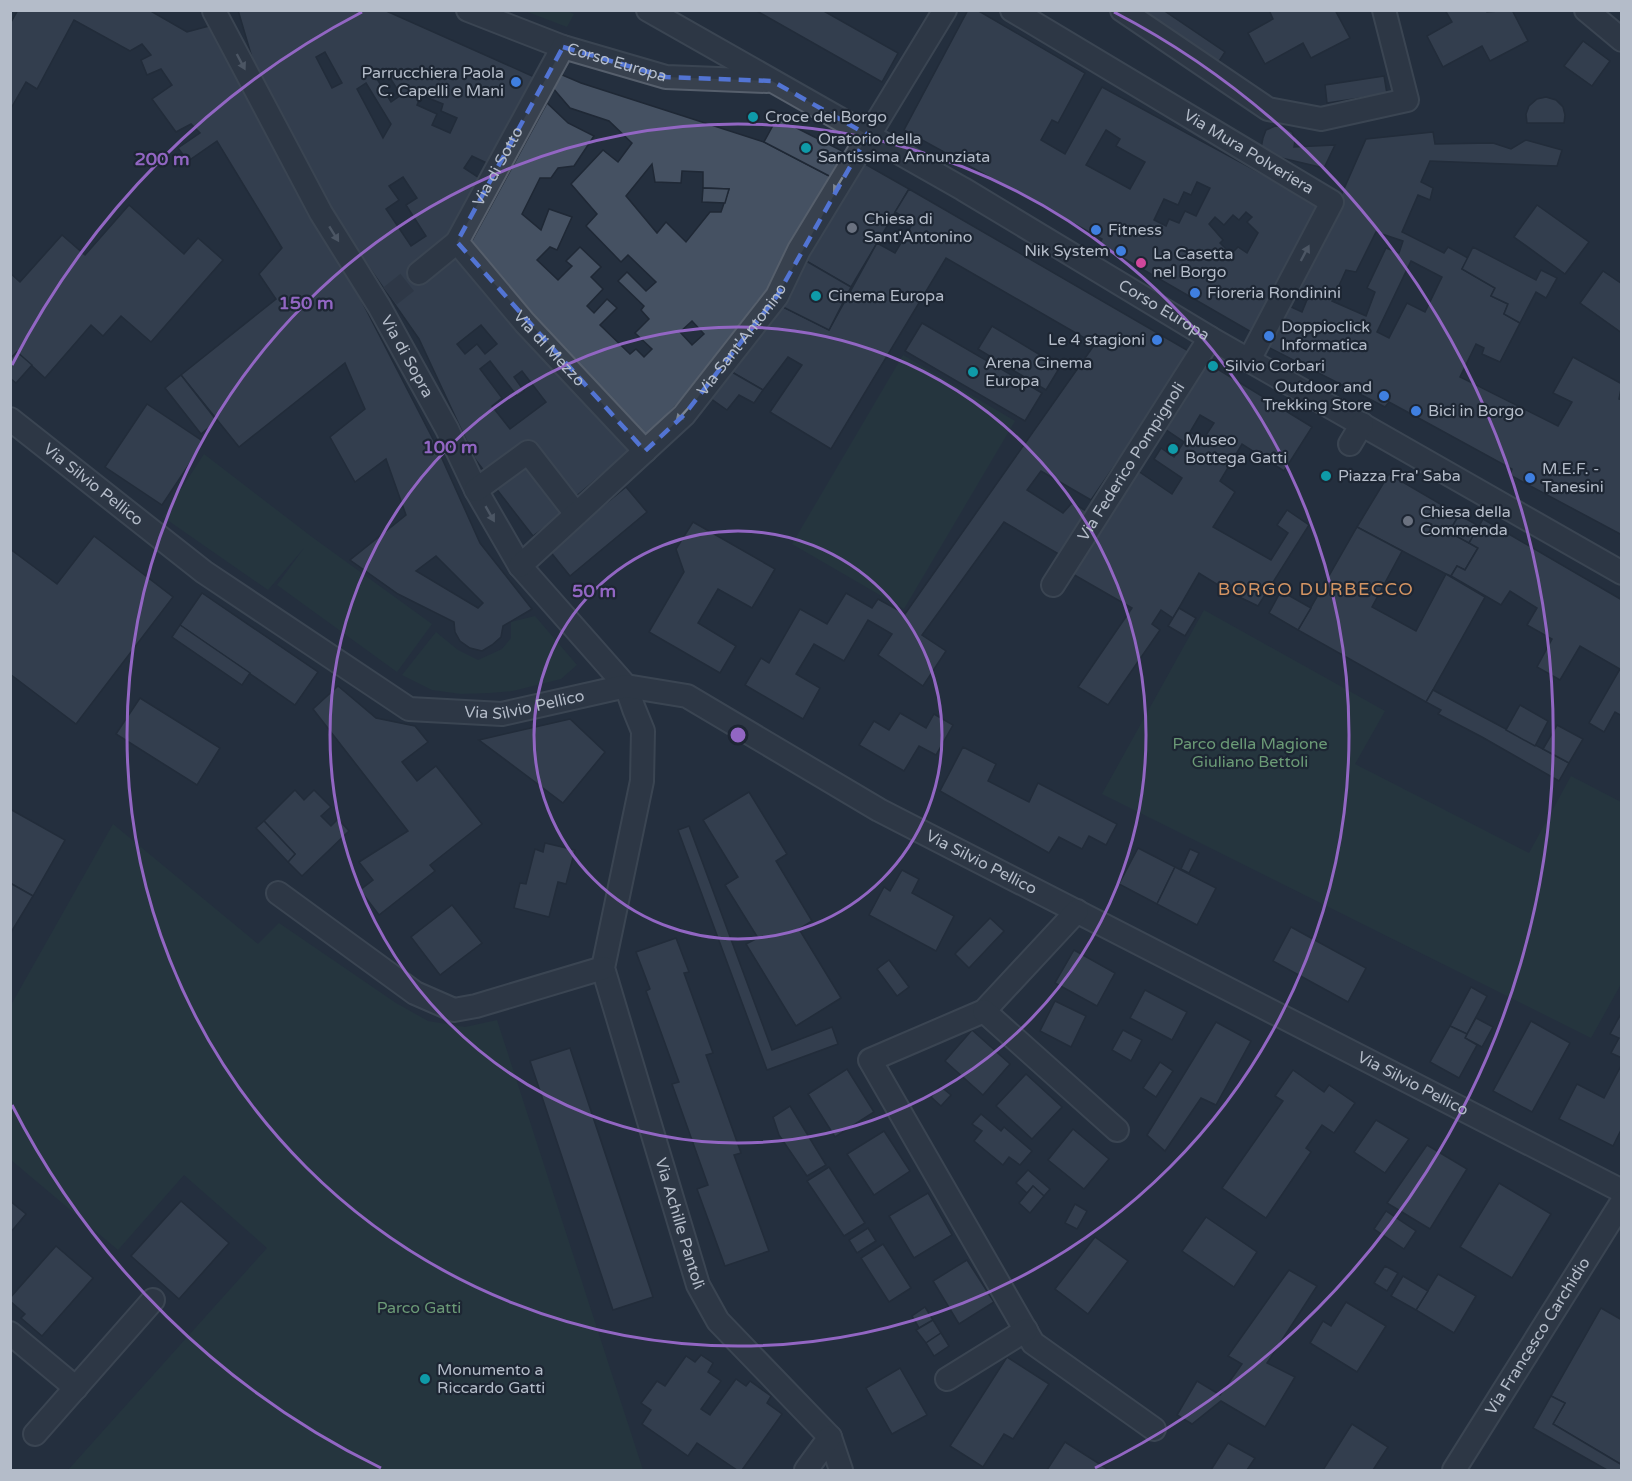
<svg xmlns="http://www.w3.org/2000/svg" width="1632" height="1481" font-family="'Varela Round',sans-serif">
<rect width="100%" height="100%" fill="#242f3e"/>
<!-- green -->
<g fill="#263c3f">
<path d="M525,11H567L574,14L567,27Z"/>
<path d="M903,355L1015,421L904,609L792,544Z"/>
<path d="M204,454L312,537L432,624L397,672L277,585L304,548L268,590L163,517Z"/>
<path d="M1204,610L1385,711L1355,764L1529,853L1571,776L1621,802V984L1591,1038L1102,794Z"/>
<path d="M535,616L577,665L561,679L513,691L490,693L461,694L432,690L402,675L436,632L458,650L478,660L502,649L511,638V622Z"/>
<path d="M113,824L258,944L279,923L396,1003L428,1021L465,1027L497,1020L643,1470H68L267,1248L184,1175L118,1250L11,1160V1005Z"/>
</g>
<!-- building -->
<g fill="#455162" stroke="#1f2835" stroke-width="1.5" fill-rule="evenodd">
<path d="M18,10H149L187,32L209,26L315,223L357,292L435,443L480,543L532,609L503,626L501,637L492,645L482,651L470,648L460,641L455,632L454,622L398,594L350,560L406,515L386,459L355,482L330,437L365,409L345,363L239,447L181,375L276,299L259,274L282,248L217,141L188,161L178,148L200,133L191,124L176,132L152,99L172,85L161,69L147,75L141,60L151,55L142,44L130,51L74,20L37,89L26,82L10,110V24ZM436,556L483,603L478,608L416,571Z"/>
<path d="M238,10H384L541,80L493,166L472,156L464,168L484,181L454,253L633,448L573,499L529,444L485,472L475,459L419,339L327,207L253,61ZM325,52L342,83L332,88L316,57ZM387,73L401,95L391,102L377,79ZM366,83L391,124L383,138L357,89ZM421,95L443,104L441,111L457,118L450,133L432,125L437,114L417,105ZM403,177L417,198L406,205L426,236L411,246L386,209L399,200L389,186ZM481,325L497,344L485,354L477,344L465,354L457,344ZM490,361L517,396L524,391L514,377L522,371L546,402L510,429L492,406L502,398L480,369Z"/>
<path d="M755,10H822L898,53L882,82Z"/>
<path d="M968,10H977L1085,73L1058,123L1052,120L1041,140L1065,154L1102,87L1317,204V225L1253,333L1099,244L1102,239L904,130ZM1106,130L1120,139L1116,146L1145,162L1130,189L1086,165ZM1197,182L1210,188L1196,216L1185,211L1179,223L1169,219L1166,226L1154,220L1164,199L1178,205L1184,192L1191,195ZM1246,212L1252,217L1247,222L1258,233L1247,253L1238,247L1231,254L1220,243L1223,240L1209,224L1215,217L1224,225L1233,215L1239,220Z"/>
<path d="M1132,10H1163L1225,52L1216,66Z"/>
<path d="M1269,10H1335L1350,38L1311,58L1303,43L1265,64L1248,33L1273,19Z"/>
<path d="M1445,10H1487V12L1512,10L1528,41L1490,61L1482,46L1443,67L1427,36L1452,22Z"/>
<path d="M1583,41L1610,61L1592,86L1564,66Z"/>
<path d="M560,74L581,83L764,142L835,179L780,280L757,302L732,347L644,439L468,248L547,103L568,123L594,136L574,166L558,168L551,178H540L522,214L541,230L549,209L572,217L557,250L550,247L537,260L558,280L572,266L566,261L580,247L601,267L591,277L603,289L587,306L594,313L607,299L617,308L600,325L630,354L636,349L644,357L652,349L635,333L649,319L641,310L644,306L618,281L627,272L646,291L656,282L628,255L621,262L586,226L597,214L571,184L603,150L618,162L632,143L609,121L570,108L552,87ZM652,164L655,182L681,183L682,171L703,172V188L729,189L721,212H710L686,242L666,222L657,233L626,196ZM692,321L704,334L692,345L680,332Z"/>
<path d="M1384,76L1387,94L1327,103L1325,85Z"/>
<path d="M1546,97L1556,100L1563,107L1565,115L1564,123H1527L1526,114L1529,106L1537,99Z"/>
<path d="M777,118L848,154L835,179L764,142Z"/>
<path d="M1275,126L1284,127L1292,132L1295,140L1294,147L1335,145L1324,168L1260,153L1263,138L1266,130Z"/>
<path d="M1433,132L1435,144L1493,143L1511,149L1526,140L1562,150L1557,166L1430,161L1421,182L1433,188L1430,200L1418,195L1402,232L1444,253L1448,247L1468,258L1462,269L1495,288L1491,296L1508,304L1504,314L1520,323L1500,362L1482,354L1484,348L1476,344L1460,377L1558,426L1572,402L1553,393L1573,357L1622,384L1619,399L1622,400V535L1510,475L1512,469L1424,421L1389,402L1385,407L1268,347L1287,305L1302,312L1309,295L1299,291L1366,139ZM1376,232L1403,241L1399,253L1386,248L1367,288L1375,292L1366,316L1332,301L1346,270L1356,272ZM1411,261L1442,277L1425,312L1407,303L1389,338L1377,332Z"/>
<path d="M858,160L909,189L851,287L801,258Z"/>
<path d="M703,188L729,189L725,203L702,202Z"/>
<path d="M909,189L1192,353L1091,500L1041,471L1027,490L1063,513L1072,503L1088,512L1062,556L1004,522L922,635L946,651L923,686L878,655L892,634L868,620L844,661L814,644L796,674L820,688L803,719L745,685L761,658L769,663L800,609L827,624L846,593L872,608L878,599L905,614L1095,344L946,258L831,449L770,412L802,365L788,357L763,390L730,371L781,306L829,330L877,243L895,253L913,223L895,212Z"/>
<path d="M129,205L184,254L198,238L223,260L151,342L121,316L103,336L91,325L45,378L17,352L10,359V273L20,282L62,235L85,255Z"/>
<path d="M1537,205L1589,242L1565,274L1514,237Z"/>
<path d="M1473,247L1536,280L1541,270L1557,278L1546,298L1536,292L1520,323L1504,314L1508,304L1491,296L1495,288L1462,269Z"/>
<path d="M801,258L851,287L829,330L781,306Z"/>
<path d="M1603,271L1622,284V333L1580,303Z"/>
<path d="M922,323L1042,393L1025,421L905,351Z"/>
<path d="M992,326L1060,367L1046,390L978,349Z"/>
<path d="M17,352L32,365L16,383L10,378V359Z"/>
<path d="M1206,362L1312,427L1284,471L1242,444L1220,481L1235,492L1213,527L1271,560L1288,533L1277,525L1287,510L1309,525L1258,606L1231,593L1199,573L1173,618L1161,610L1152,624L1160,630L1108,705L1078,687L1132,608L1071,573L1138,471L1172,494L1182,478L1154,459L1161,448L1174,457L1184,442L1165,429ZM1200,415L1214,423L1203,440L1190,432Z"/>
<path d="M730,371L763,390L754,403L739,395L727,410L710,398Z"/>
<path d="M181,375L217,421L201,434L165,388Z"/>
<path d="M147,404L204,442L162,505L105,467Z"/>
<path d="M527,462L565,512L533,536L495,487Z"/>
<path d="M1389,474L1459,515L1449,532L1478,548L1465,570L1457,566L1451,576L1446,574L1357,527Z"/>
<path d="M626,487L647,512L570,576L549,550Z"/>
<path d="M1459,515L1479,526L1469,543L1449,532Z"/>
<path d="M1483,519L1622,600V716L1615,712L1604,732L1589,723L1620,669L1580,646L1560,680L1537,667L1552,639L1527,625L1537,608L1510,591L1501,605L1451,576L1457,566L1465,570L1478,548L1469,543Z"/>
<path d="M693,522L775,569L752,608L718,589L698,623L736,646L720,673L649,632L684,572L676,549Z"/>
<path d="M1357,527L1402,551L1372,607L1416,631L1446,574L1485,597L1426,702L1298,630Z"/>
<path d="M94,536L173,597L76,724L10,674V549L57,584Z"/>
<path d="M1281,591L1311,608L1298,630L1269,613Z"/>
<path d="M202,593L318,672L295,705L180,625Z"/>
<path d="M1179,608L1196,618L1185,636L1168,626Z"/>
<path d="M180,625L250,673L242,685L172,637Z"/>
<path d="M338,686L376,718L415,726L428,742L402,762L417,781L436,766L482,824L430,865L435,871L379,915L360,890L373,880L359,862L408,831L313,709Z"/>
<path d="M1433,690L1569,763L1559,781L1482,737L1438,714L1441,710L1426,702Z"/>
<path d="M140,698L220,748L197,785L116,734Z"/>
<path d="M1520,705L1548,721L1535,746L1506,730Z"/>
<path d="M900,713L926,728L934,714L953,725L936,755L919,746L904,771L859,745L874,721L889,730Z"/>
<path d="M570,719L605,752L563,803L479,740Z"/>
<path d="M1557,725L1583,739L1569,763L1543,749Z"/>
<path d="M963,747L996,764L988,781L1029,802L1038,783L1117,824L1106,845L1089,836L1082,849L1059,837L1049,853L940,791Z"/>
<path d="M295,790L304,800L314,790L331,807L321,816L331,826L338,819L349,831L302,876L288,862L295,854L264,821Z"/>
<path d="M749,792L787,854L776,861L812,921L799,929L841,998L796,1026L746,944L758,938L725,885L738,877L703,820Z"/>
<path d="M10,809L65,840L33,896L10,883Z"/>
<path d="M264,821L295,854L288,862L256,828Z"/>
<path d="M689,826L772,1050L832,1027L838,1044L767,1070L678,830Z"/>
<path d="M545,843L575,850L566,884L558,882L549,917L514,908L520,883L526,884L535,849L543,852Z"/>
<path d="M1138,848L1175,867L1157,904L1119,884Z"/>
<path d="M1190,849L1199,853L1189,873L1181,869Z"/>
<path d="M1175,867L1216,888L1197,925L1157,904Z"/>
<path d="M902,870L919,879L912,893L954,916L936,951L869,915L884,887L890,891Z"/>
<path d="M10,883L33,896L10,934Z"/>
<path d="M452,905L482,943L440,975L411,937Z"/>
<path d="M990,918L1004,931L969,968L955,954Z"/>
<path d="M1291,927L1366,968L1348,1002L1273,961Z"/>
<path d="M676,938L689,972L684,973L713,1053L706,1055L741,1153L734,1155L769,1251L725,1266L697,1189L708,1185L672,1084L679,1082L646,991L650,989L636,952Z"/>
<path d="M1074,950L1115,973L1097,1006L1055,983Z"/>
<path d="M889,960L909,987L897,996L877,969Z"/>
<path d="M1471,987L1487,996L1467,1034L1450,1026Z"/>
<path d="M1145,990L1187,1012L1172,1040L1130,1018Z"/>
<path d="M1055,1001L1086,1016L1071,1047L1040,1031Z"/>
<path d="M1622,1012V1058L1611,1053L1619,1038L1610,1034Z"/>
<path d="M1476,1018L1493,1027L1482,1047L1465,1038Z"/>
<path d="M1531,1021L1570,1043L1532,1112L1493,1091Z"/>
<path d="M1216,1022L1251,1041L1216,1105L1201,1098L1165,1151L1147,1135Z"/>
<path d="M1450,1026L1467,1034L1465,1038L1477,1045L1459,1078L1430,1062Z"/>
<path d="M972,1030L1010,1064L983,1095L945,1061Z"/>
<path d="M1123,1030L1142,1040L1131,1061L1112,1050Z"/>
<path d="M570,1048L653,1297L613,1310L530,1061Z"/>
<path d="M1160,1062L1173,1071L1156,1097L1143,1088Z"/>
<path d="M1622,1064V1128L1613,1146L1559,1119L1577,1084L1604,1098Z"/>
<path d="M847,1069L874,1112L835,1137L808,1094Z"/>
<path d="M1293,1070L1324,1092L1329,1085L1355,1103L1334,1133L1322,1125L1306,1148L1311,1152L1266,1218L1222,1188L1283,1101L1275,1096Z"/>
<path d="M1026,1074L1062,1107L1032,1139L996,1106Z"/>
<path d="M940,1086L951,1095L941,1106L931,1097Z"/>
<path d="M790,1106L826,1165L807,1176L779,1135L773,1117Z"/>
<path d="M981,1114L1001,1131L1004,1127L1032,1151L1020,1165L1009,1157L1003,1165L974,1141L982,1131L972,1124Z"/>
<path d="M1376,1120L1409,1139L1385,1173L1354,1152Z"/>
<path d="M1073,1129L1109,1159L1084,1189L1048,1160Z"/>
<path d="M884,1131L910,1171L874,1195L847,1154Z"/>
<path d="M1427,1145L1467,1169L1430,1229L1387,1203Z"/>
<path d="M829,1167L865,1223L844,1236L807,1181Z"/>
<path d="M1028,1170L1050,1189L1044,1196L1033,1186L1027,1193L1016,1183Z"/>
<path d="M1499,1183L1551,1214L1512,1278L1460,1247Z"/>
<path d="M1033,1186L1044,1196L1030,1213L1019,1203Z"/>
<path d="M928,1193L952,1235L914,1258L889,1216Z"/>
<path d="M10,1201L26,1214L10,1233Z"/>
<path d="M181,1201L229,1243L179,1299L131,1256Z"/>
<path d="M1075,1204L1087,1211L1077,1229L1065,1223Z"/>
<path d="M1386,1211L1416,1231L1404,1249L1374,1229Z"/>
<path d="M1206,1217L1257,1252L1234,1287L1182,1251Z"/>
<path d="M868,1228L876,1241L857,1253L849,1240Z"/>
<path d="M1095,1237L1128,1261L1088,1314L1055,1289Z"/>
<path d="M883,1244L911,1288L889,1302L861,1258Z"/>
<path d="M56,1246L93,1278L42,1336L21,1318L25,1314L10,1301V1298Z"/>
<path d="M967,1260L994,1302L959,1324L933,1281Z"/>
<path d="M1385,1266L1398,1273L1387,1291L1374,1283Z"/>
<path d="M1289,1270L1317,1286L1267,1363L1295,1377L1265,1427L1221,1401L1192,1424L1177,1415L1197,1381L1220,1395L1242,1364L1228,1356Z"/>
<path d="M1438,1274L1476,1296L1454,1333L1416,1310Z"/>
<path d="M1403,1276L1428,1291L1416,1310L1391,1296Z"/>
<path d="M1346,1302L1386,1326L1357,1372L1310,1343L1323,1321L1331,1326Z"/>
<path d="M925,1307L933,1320L919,1328L912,1316Z"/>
<path d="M1601,1308L1622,1320V1465L1553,1424L1565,1403L1551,1396Z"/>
<path d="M933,1320L941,1333L926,1343L916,1330Z"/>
<path d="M941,1333L949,1346L934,1356L926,1343Z"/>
<path d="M701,1355L713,1363L708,1372L721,1381L701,1409L710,1415L736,1379L746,1386L750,1381L771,1396L767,1403L782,1414L742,1470H737L697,1443L688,1456L642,1424L651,1410L641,1403L657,1381L665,1386L686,1356L695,1362Z"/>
<path d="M1007,1357L1049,1384L1013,1439L1004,1434L983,1467L950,1446Z"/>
<path d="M900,1368L927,1415L892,1434L866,1388Z"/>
<path d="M1551,1396L1565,1403L1553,1424L1622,1465V1470H1607L1533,1428Z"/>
<path d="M1352,1424L1388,1447L1373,1470H1323Z"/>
<path d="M1065,1442L1109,1470H1047Z"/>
<path d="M1228,1443L1255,1458L1247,1470H1211Z"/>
</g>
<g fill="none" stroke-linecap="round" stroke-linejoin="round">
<!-- minor-tunnel -->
<path stroke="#3a4453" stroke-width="22" stroke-dasharray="22 11" stroke-linecap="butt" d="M390,296L419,273"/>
<defs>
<g id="minor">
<path id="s1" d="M468,10L563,47L666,77L767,81"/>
<path id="s2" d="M648,10L963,189L1210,338L1622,573"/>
<path id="s3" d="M1012,10L1332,202L1249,360"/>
<path d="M1122,10L1268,109L1321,119L1407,100L1384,10"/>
<path d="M1586,10L1622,40"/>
<path id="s4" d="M214,11L321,213L379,306L447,429L476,490L520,566L626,686L634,709L643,731L642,781L603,968L698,1285L718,1321L830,1437L841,1470"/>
<path id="s5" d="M457,242L525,323L645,451"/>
<path id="s6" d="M419,273L457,242L563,47"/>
<path id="s7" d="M10,419L204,572L409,709L502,714L626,686L687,696L879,810L1622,1191"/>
<path d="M1350,444L1362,424"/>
<path d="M476,490L528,452L576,514"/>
<path id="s8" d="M520,566L684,415L777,296L799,250L945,10"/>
<path id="s9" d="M1053,585L1210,338"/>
<path d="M278,893L415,993L454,1010L476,1006L603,968"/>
<path d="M1077,911L984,1011L870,1060L1033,1343L1154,1429"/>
<path d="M984,1011L1117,1130"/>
<path d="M10,1333L76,1388"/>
<path d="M947,1379L1026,1330"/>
<path d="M35,1434L153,1300"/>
<path d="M806,1470L830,1437"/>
<path id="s10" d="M1454,1470L1622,1202"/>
</g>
</defs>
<!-- minor casing -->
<use href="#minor" stroke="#565f6c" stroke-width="26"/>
<!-- minor -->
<use href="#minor" stroke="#38414e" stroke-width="22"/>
</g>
<!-- one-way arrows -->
<defs><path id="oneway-solid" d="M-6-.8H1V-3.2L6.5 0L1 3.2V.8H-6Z" transform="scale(1.5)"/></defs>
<g fill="#7c8592">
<use href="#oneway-solid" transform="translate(241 62) rotate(62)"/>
<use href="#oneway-solid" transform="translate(838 185) rotate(121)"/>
<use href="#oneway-solid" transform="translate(334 234) rotate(58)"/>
<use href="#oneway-solid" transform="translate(1305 253) rotate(-62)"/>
<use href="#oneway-solid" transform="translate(682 415) rotate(133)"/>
<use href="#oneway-solid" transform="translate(490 514) rotate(60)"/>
</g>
<!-- marked area -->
<path d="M0 0H1632V1481H0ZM563,47L666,77L772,81L868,135L777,296L684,415L645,451L457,242Z" fill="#242f3e" fill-opacity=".55" fill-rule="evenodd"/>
<path fill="none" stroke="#5274d3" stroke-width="4.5" stroke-dasharray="12 8" stroke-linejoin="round" d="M563,47L666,77L772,81L868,135L777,296L684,415L645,451L457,242Z"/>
<!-- distance rings -->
<g fill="none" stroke="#9266c3" stroke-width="3">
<circle cx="738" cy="735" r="204"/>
<circle cx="738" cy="735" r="408"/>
<circle cx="738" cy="735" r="611"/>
<path d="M381 1468A815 815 0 0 1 12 1105M12 365A815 815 0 0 1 362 12M1114 12A815 815 0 0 1 1095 1468"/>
</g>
<!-- markers -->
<g fill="#3f7fe0" stroke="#1d2633" stroke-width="2">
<circle cx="516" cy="82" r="6"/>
<circle cx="1096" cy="230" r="6"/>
<circle cx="1121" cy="251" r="6"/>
<circle cx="1195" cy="293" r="6"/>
<circle cx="1269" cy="336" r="6"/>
<circle cx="1157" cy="340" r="6"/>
<circle cx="1384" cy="396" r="6"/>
<circle cx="1416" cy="411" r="6"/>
<circle cx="1530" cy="478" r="6"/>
</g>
<g fill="#0f9aa8" stroke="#1d2633" stroke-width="2">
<circle cx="753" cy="117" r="6"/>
<circle cx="806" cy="148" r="6"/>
<circle cx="816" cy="296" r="6"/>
<circle cx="1213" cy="366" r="6"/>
<circle cx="973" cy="372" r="6"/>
<circle cx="1173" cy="449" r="6"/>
<circle cx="1326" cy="476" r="6"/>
<circle cx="425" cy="1379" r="6"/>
</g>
<g fill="#6b7280" stroke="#1d2633" stroke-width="2">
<circle cx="852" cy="228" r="6"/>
<circle cx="1408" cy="521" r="6"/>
</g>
<circle fill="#d1479c" stroke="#1d2633" stroke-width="2" cx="1141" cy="263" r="6"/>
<g text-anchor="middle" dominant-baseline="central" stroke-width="4.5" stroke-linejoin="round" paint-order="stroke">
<!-- street labels -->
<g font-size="16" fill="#b4bcc9" stroke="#1d2633">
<text stroke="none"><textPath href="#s1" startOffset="158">Corso Europa</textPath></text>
<text stroke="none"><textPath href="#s3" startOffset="276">Via Mura Polveriera</textPath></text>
<text stroke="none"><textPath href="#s6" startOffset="135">Via di Sotto</textPath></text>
<text stroke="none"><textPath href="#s2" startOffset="597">Corso Europa</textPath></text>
<text stroke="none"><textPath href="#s8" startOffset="318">Via Sant'Antonino</textPath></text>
<text stroke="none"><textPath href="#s5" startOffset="141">Via di Mezzo</textPath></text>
<text stroke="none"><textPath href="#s4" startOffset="396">Via di Sopra</textPath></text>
<text stroke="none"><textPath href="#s9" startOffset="146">Via Federico Pompignoli</textPath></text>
<text stroke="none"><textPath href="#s7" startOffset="106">Via Silvio Pellico</textPath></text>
<text stroke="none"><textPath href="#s7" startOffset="610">Via Silvio Pellico</textPath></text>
<text stroke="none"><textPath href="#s7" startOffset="1114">Via Silvio Pellico</textPath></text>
<text stroke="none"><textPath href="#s7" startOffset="1599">Via Silvio Pellico</textPath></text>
<text stroke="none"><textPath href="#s4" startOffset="1350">Via Achille Pantoli</textPath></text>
<text stroke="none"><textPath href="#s10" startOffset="158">Via Francesco Carchidio</textPath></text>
</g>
<!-- poi labels -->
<g font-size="16" fill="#b4bcc9" stroke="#1d2633" text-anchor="start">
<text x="504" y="73" text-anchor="end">Parrucchiera Paola<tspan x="504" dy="18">C. Capelli e Mani</tspan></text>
<text x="765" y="117">Croce del Borgo</text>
<text x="818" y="139">Oratorio della<tspan x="818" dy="18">Santissima Annunziata</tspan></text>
<text x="864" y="219">Chiesa di<tspan x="864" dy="18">Sant'Antonino</tspan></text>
<text x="1108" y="230">Fitness</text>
<text x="1109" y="251" text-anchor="end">Nik System</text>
<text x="1153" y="254">La Casetta<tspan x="1153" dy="18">nel Borgo</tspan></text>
<text x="1207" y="293">Fioreria Rondinini</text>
<text x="828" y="296">Cinema Europa</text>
<text x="1281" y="327">Doppioclick<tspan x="1281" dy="18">Informatica</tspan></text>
<text x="1145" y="340" text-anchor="end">Le 4 stagioni</text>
<text x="985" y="363">Arena Cinema<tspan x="985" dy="18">Europa</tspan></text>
<text x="1225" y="366">Silvio Corbari</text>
<text x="1372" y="387" text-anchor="end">Outdoor and<tspan x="1372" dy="18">Trekking Store</tspan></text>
<text x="1428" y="411">Bici in Borgo</text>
<text x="1185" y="440">Museo<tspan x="1185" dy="18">Bottega Gatti</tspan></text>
<text x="1542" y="469">M.E.F. -<tspan x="1542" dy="18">Tanesini</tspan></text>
<text x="1338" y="476">Piazza Fra' Saba</text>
<text x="1420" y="512">Chiesa della<tspan x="1420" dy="18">Commenda</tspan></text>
<text x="437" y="1370">Monumento a<tspan x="437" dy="18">Riccardo Gatti</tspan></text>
</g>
<!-- park labels -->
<g font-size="16" fill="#6b9a76" stroke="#1d2633">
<text x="1250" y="744">Parco della Magione<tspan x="1250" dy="18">Giuliano Bettoli</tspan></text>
<text x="419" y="1308">Parco Gatti</text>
</g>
<!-- neighbourhood labels -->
<g font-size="18" letter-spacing="1.5" fill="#d59563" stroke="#1d2633">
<text x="1316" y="589">BORGO DURBECCO</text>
</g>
</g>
<circle cx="738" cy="735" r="9" fill="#9266c3" stroke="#1d2633" stroke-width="3"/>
<g font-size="18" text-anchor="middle" font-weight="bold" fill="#9266c3" stroke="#1d2633" stroke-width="4.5" stroke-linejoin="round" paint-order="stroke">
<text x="162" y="165">200 m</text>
<text x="306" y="309">150 m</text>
<text x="450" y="453">100 m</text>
<text x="594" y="597">50 m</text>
</g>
<!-- border -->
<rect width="1632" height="1481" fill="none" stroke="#b4bcc9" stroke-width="24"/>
</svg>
